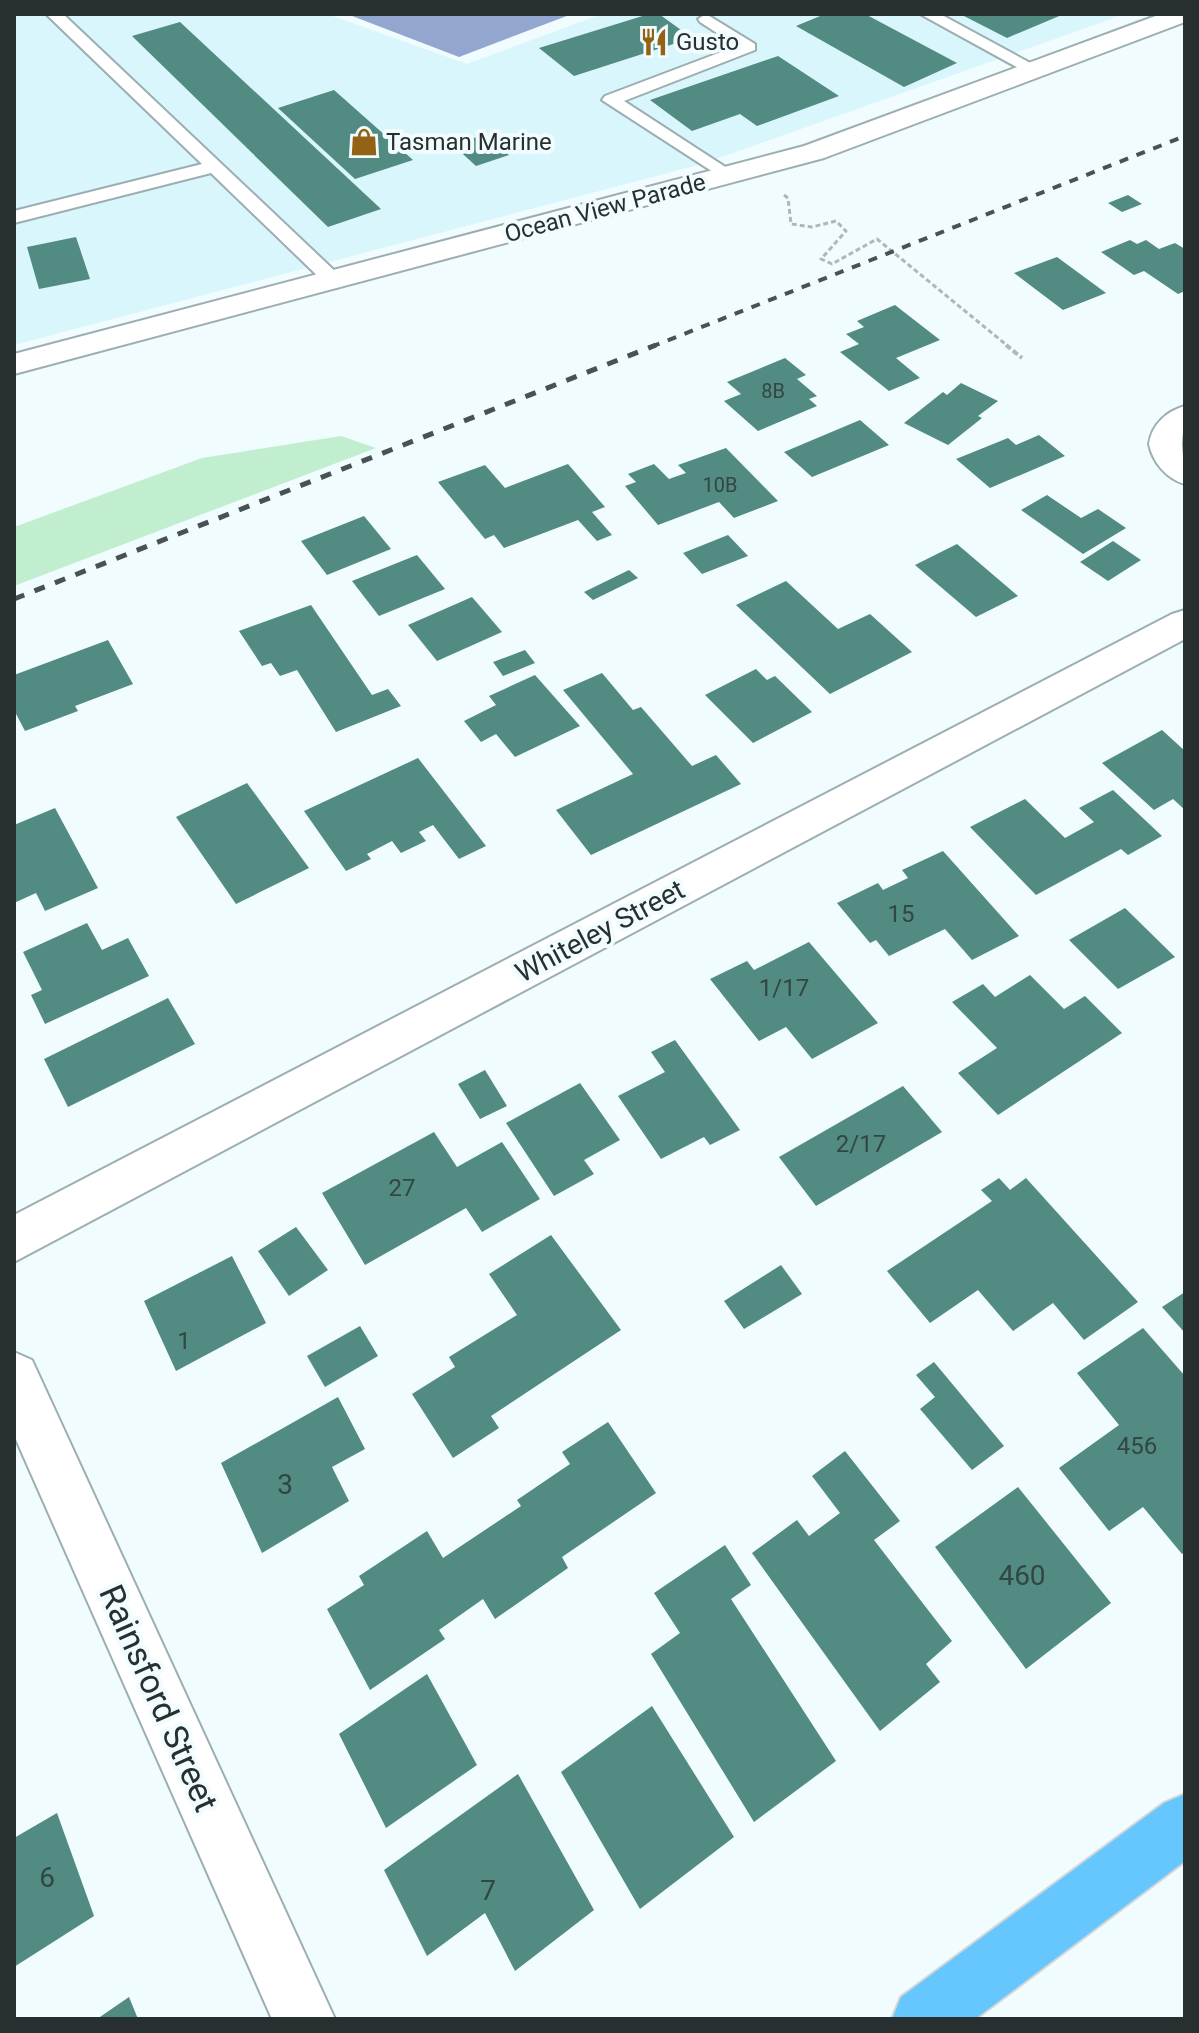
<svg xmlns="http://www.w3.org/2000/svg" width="1199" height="2033" font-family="Roboto,sans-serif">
<rect width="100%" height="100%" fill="#f0fcfe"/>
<!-- built -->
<path fill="#d9f6fc" d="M14,14H327L467,64L602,14H1125L702,164L14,345Z"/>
<!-- green -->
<path fill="#c2eed0" d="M341,436L376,448L14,586V527L202,458Z"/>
<!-- water -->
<path fill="#93a6cf" d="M347,14H572L459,57Z"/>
<!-- building -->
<g fill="#518b82">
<path d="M649,14H659L692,38L574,76L539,48Z"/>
<path d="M825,14H865L957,63L904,87L796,26Z"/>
<path d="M960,14H1064L1007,38Z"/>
<path d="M180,22L381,209L328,227L132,36Z"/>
<path d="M778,56L839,96L757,126L740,114L692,131L650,100Z"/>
<path d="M334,90L413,160L355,179L278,108Z"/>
<path d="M486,134L509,155L476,166L453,145Z"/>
<path d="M1128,195L1142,204L1122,212L1108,203Z"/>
<path d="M76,237L90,279L39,289L27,247Z"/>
<path d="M1130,240L1137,244L1146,240L1159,249L1175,243L1185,249V291L1178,294L1144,271L1134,275L1101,252Z"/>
<path d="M1057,257L1106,293L1063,310L1014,273Z"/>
<path d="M895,305L940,340L896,358L920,378L889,391L840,352L859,344L846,334L864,327L857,321Z"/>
<path d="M785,358L806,375L797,379L817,396L809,399L817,406L758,431L724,401L741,394L727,382Z"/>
<path d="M961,383L998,401L978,416L982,418L948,445L904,423L943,392L947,395Z"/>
<path d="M860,420L889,445L812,477L784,452Z"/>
<path d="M1039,435L1065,456L990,488L956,459L1008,438L1016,445Z"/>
<path d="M726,448L778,501L734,518L719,502L658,525L625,486L636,482L628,474L654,464L669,479L686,473L678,465Z"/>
<path d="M568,464L605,507L592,512L612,535L597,541L578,520L504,548L494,535L485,539L438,482L485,465L505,488Z"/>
<path d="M1047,495L1081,518L1098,509L1126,528L1083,554L1021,510Z"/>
<path d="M364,516L391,549L327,575L301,541Z"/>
<path d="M728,535L748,556L702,574L683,553Z"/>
<path d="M1113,541L1141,560L1108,581L1080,562Z"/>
<path d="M957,544L1018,596L976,617L915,565Z"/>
<path d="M417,555L445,589L379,616L352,581Z"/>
<path d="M629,570L638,578L593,600L584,592Z"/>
<path d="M786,581L838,629L870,614L912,652L830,694L736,605Z"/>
<path d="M472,597L502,632L437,661L408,625Z"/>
<path d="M311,605L372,695L388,689L401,706L336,732L297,670L280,676L271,663L262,666L239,631Z"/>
<path d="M108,640L133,684L75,706L78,711L25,731L14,710V675Z"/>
<path d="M525,650L535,663L503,676L493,662Z"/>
<path d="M756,669L767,680L775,676L812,712L753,743L705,695Z"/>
<path d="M602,673L633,710L641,707L692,766L716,755L741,784L591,855L556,810L633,774L563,690Z"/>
<path d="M535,675L580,726L515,757L496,734L481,742L464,721L496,705L489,696Z"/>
<path d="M1162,730L1185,751V810L1173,799L1154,810L1102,763Z"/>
<path d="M418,758L486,846L459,859L433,825L419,832L426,841L401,853L392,841L367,854L371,859L346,871L304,811Z"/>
<path d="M247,783L309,868L236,904L176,817Z"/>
<path d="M1113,790L1162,836L1128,855L1121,849L1036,895L970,827L1025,799L1065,838L1094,822L1079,808Z"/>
<path d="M55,808L98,888L45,911L36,893L14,903V825Z"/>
<path d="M943,851L1019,936L972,960L945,929L889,956L876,940L870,943L837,903L878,883L883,890L908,878L902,870Z"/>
<path d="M1125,908L1175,957L1118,989L1069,940Z"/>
<path d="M87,923L102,950L128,938L149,976L45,1024L31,995L42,990L23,952Z"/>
<path d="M809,942L878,1023L812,1059L786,1027L759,1041L710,979L747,961L754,970Z"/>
<path d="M1030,975L1064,1009L1085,996L1122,1033L998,1115L958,1073L997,1048L952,1002L983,984L995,997Z"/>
<path d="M168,998L195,1044L68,1107L44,1059Z"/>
<path d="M675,1040L740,1130L710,1145L704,1137L661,1159L618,1096L665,1072L651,1052Z"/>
<path d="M485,1070L507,1106L480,1119L458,1084Z"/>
<path d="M580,1083L620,1140L584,1160L594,1174L554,1196L506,1123Z"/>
<path d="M903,1086L942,1132L816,1206L779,1157Z"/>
<path d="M434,1132L457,1167L502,1142L540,1199L482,1232L466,1208L365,1265L322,1193Z"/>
<path d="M999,1178L1010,1190L1026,1178L1138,1302L1084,1340L1053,1303L1013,1331L978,1290L930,1323L887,1271L992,1201L981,1190Z"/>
<path d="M296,1227L328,1270L289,1296L258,1251Z"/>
<path d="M551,1235L621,1330L491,1416L499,1428L453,1458L412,1394L455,1367L449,1357L517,1315L489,1274Z"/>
<path d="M232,1256L266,1323L176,1371L144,1301Z"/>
<path d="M781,1265L802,1294L744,1329L724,1301Z"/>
<path d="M1185,1292V1333L1162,1307Z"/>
<path d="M360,1326L378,1356L325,1387L307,1356Z"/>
<path d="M1143,1328L1185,1376V1552L1182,1554L1143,1507L1109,1531L1059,1468L1119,1425L1077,1373Z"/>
<path d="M934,1362L1004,1446L972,1470L920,1409L935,1397L916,1375Z"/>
<path d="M338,1397L365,1449L332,1467L349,1501L262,1553L221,1463Z"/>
<path d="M608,1422L656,1493L562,1557L568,1568L495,1619L483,1599L439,1630L445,1639L370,1690L327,1609L364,1585L359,1576L427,1531L443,1558L521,1506L517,1500L570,1464L562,1452Z"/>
<path d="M845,1451L900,1521L874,1540L952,1641L926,1664L940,1682L880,1731L752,1553L797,1520L809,1536L840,1513L812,1476Z"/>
<path d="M1018,1487L1111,1603L1026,1669L935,1547Z"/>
<path d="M725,1545L751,1585L731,1599L836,1761L754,1822L651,1654L680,1633L654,1593Z"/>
<path d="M427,1674L477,1765L386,1828L339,1734Z"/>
<path d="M652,1706L734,1837L640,1909L561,1772Z"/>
<path d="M518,1774L594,1910L515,1971L485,1913L427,1956L384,1870Z"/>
<path d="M57,1813L94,1916L14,1967V1838Z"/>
<path d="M129,1997L138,2019H97Z"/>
</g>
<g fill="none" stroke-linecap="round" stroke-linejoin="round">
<defs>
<g id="service">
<path d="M46,14H63L339,275L342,279L339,283H325L211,173L14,223V211L202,164Z"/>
<path d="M706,14L755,44V50L624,101L733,172L736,176L733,180L727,181L602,100L605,96L737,46L700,22L698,19Z"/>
<path d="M920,14H940L1045,71L1043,75H1031Z"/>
</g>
<g id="minor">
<path d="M1161,14H1185V22L824,158L14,374V354L804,146Z"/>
<path d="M1185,406L1182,444L1185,484C1167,479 1153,463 1149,444C1152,424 1167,411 1185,406Z"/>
<path d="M1185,610V639L14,1262V1215L1172,614Z"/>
<path d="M14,1352L32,1360L335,2019H272L14,1435Z"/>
</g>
<path id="trunk" d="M1185,1794V1861L975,2019H892L901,1997L1164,1803Z"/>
</defs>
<!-- service casing -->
<use href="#service" stroke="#9caeb2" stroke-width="4"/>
<!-- minor casing -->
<use href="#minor" stroke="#9caeb2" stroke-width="4"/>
<!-- trunk casing -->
<use href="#trunk" stroke="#d4d5d6" stroke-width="4"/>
<!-- path-far1 -->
<path stroke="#aeb8ba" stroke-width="3" stroke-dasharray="5 3" stroke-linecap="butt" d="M784,195L788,198L791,224L812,227L836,221L846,231L821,259L832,264L877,239L1009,347"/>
<!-- path -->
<path stroke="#aeb8ba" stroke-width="4" stroke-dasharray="6 3" stroke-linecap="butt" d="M1006,345L1022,358"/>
<!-- service -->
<use href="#service" fill="#fff" fill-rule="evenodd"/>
<!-- minor -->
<use href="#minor" fill="#fff" fill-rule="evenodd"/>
<!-- trunk -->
<use href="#trunk" fill="#66c7fe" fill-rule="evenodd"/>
<!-- rail-far1 -->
<path stroke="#495253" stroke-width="4" stroke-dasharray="9 9" stroke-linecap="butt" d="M651,347L1185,136"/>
<!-- rail -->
<path stroke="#495253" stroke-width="5" stroke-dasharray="11 11" stroke-linecap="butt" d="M14,599L656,345"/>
</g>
<!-- icons -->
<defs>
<symbol id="restaurant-bare" viewBox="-9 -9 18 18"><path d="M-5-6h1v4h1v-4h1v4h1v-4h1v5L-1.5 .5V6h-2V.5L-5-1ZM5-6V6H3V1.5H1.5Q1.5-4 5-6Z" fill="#946214" stroke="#f0fcfe" stroke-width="2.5" paint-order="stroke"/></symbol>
<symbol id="shop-bare" viewBox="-9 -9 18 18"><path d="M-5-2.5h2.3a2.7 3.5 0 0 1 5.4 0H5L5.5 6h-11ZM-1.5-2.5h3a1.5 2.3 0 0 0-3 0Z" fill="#946214" stroke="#f0fcfe" stroke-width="2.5" paint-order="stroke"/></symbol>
</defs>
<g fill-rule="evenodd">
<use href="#restaurant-bare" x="634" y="22" width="40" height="40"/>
<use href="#shop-bare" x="344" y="122" width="40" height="40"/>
</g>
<g text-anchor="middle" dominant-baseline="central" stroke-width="8" stroke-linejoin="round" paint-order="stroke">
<!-- far-number labels -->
<g font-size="20" fill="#324644">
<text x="773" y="391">8B</text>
<text x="720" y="485">10B</text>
</g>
<!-- far-poi labels -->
<g font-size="24" fill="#272f30" stroke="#f0fcfe" text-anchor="start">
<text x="676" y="42">Gusto</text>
<text x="386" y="142">Tasman Marine</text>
</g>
<!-- far-street labels -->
<g font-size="24" fill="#272f30" stroke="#f0fcfe">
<text transform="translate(605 208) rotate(-15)">Ocean View Parade</text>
</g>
<!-- number labels -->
<g font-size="24" fill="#324644">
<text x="901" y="914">15</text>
<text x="784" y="988">1/17</text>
<text x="861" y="1144">2/17</text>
<text x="402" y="1188">27</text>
<text x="184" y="1341">1</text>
<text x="1137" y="1446">456</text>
</g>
<!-- street labels -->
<g font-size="28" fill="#272f30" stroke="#f0fcfe">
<text transform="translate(600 931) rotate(-28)">Whiteley Street</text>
</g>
<!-- near-number labels -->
<g font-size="28" fill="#324644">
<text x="285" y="1484">3</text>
<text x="1022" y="1575">460</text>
<text x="47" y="1877">6</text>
<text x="488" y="1890">7</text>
</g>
<!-- near-street labels -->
<g font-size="34" fill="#272f30" stroke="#f0fcfe">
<text transform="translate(159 1698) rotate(66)">Rainsford Street</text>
</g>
</g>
<!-- border -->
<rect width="1199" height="2033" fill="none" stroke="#272f30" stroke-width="32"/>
</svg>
